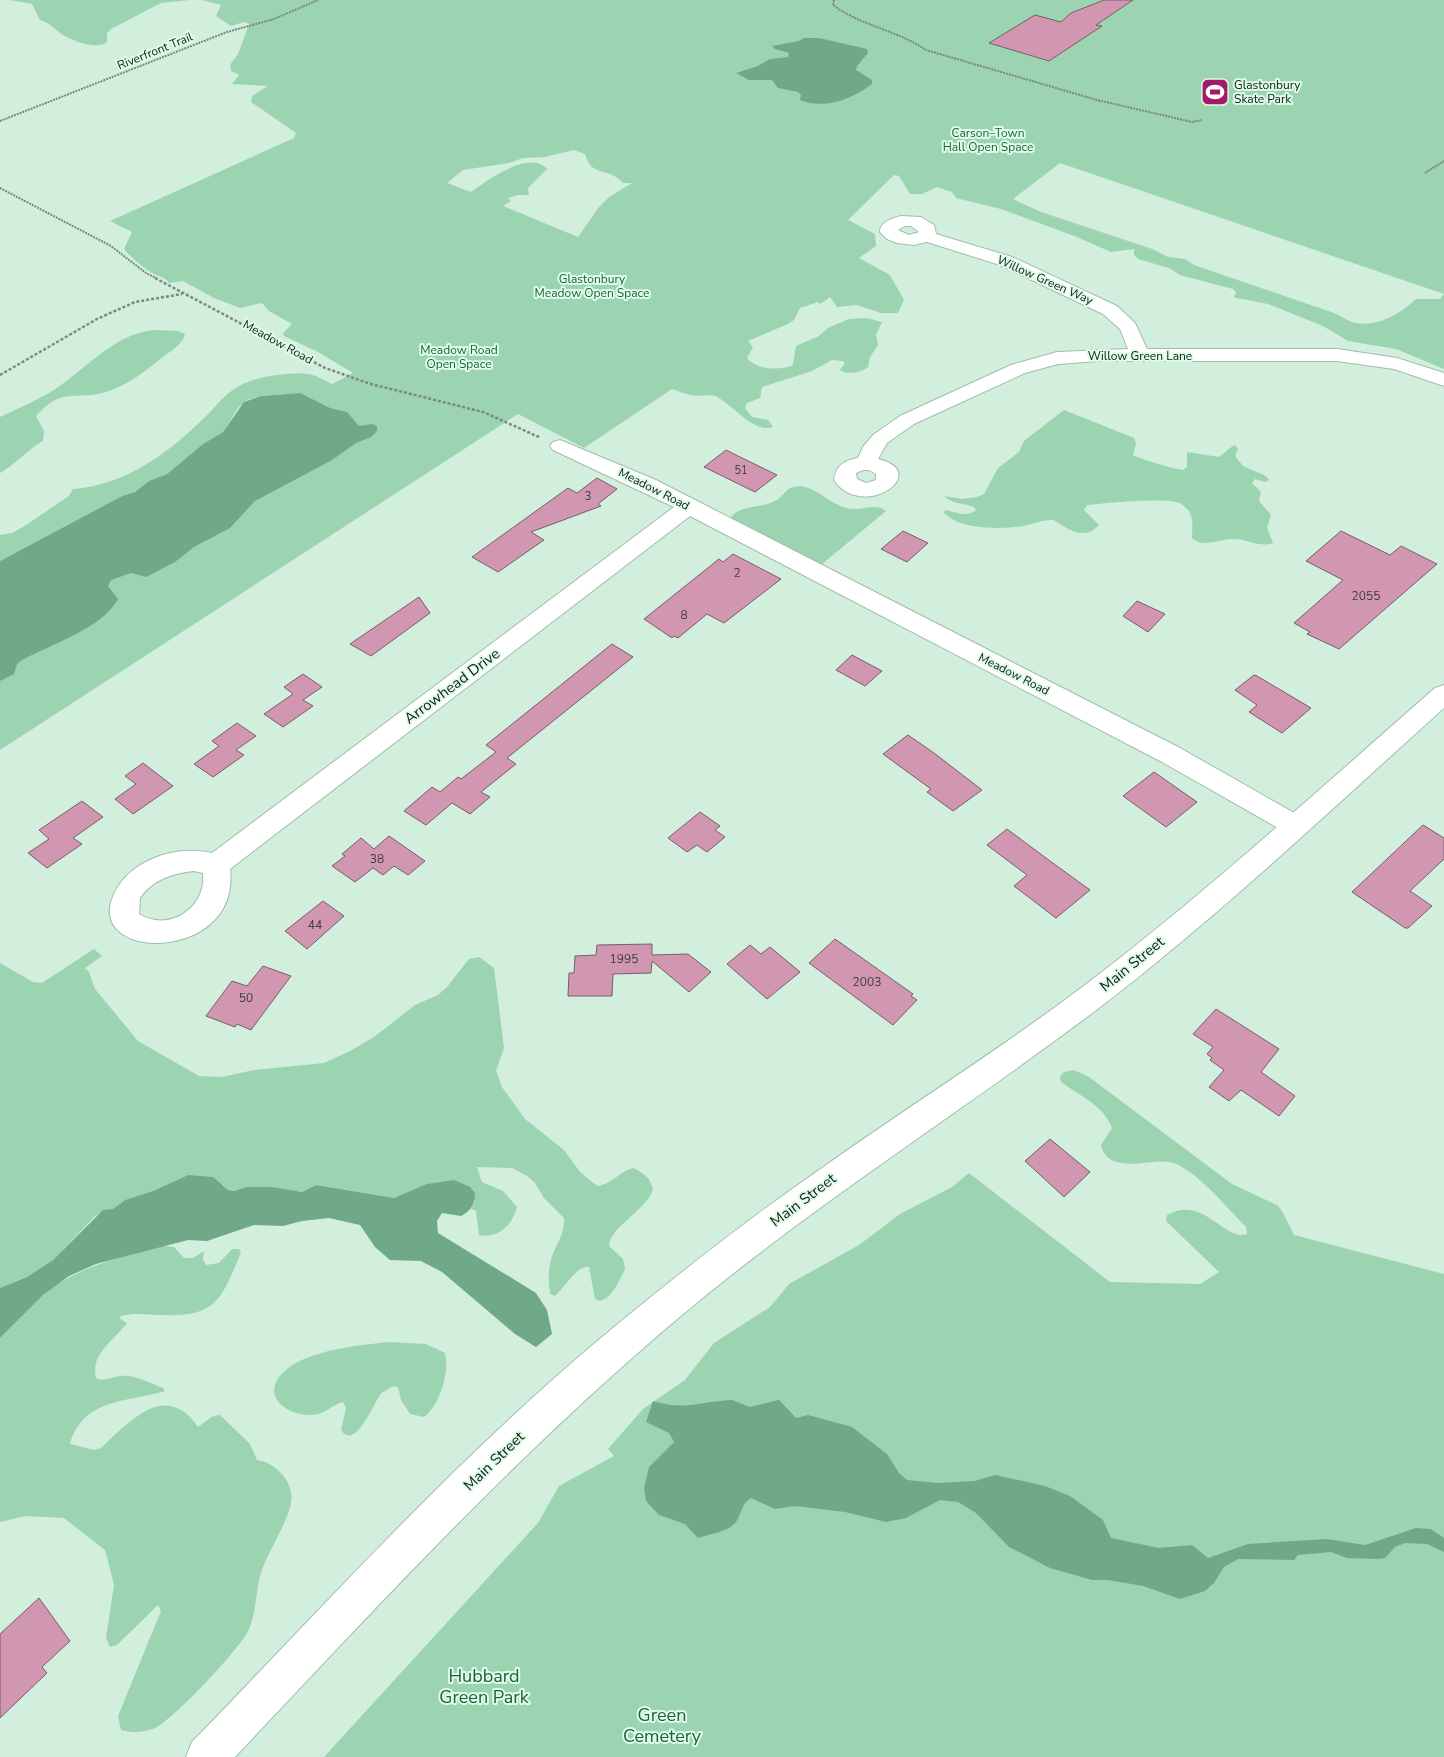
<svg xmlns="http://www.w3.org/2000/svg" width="1444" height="1757" font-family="'Nunito Sans',sans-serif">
<rect width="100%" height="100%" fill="#d2eedc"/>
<!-- green -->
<g fill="#9cd4b2" fill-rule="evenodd">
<path d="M10,0H9H190L161,3L111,29L107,33V42C96,50 73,41 63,35C54,29 51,23 40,20L32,4Z"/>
<path d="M202,0H1444V294L1060,163L1013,199L1041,212L1152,249L1168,257L1185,259L1194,265L1334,313C1341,316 1348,321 1355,323C1378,327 1400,314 1416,299H1440L1444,294V369L1396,349L1348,341L1323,326L1268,304L1237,298L1234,297L1236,292L1233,289L1180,275L1169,268L1138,259L1134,255V249L1111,252L1077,237L1001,209L956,198L952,192L937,187L922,194H910L899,176L894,175L848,220L875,234L876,246L859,258L890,275L904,300L898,313H881L857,305L837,307L830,297L820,304L818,302L800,308L794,320L788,324L748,341L753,347L747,358C757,370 780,371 793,365L796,346L819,336L828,328L849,319L867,318L882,322L876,335L878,345L870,357L868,367C860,373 849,375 840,370L845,363L843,361L832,360L812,371L762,387L760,398L747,403L745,408L752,417L768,420L773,427C753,434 732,403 715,396C708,394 699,397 691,395C685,394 679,391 672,389L584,448L518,414L0,750V568L195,466L300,393L261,396L247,400L238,408L223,432L203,444L167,474L149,481L135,492L122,496L0,561V535L12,533L23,527L69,496L73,489C123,486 169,453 204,418C214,409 222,397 234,389C251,377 287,372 307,374C315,374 325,381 332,384L353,373L318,352L284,336L283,333L292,324L269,311L262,303L240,308L214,298L183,281L169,283C165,277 159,277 152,273C143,267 131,258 124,249L132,232L110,221L294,138L296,133L251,102L252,96L268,86L232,84L239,75L231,71L230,65L238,54L249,24L244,22L231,26L216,16L221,5ZM574,150L585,154C591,178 610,167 623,183H632L609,197L599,207L578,237L503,206L511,201L508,198L518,195H529L528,188L547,169C529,149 487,181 471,192L447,183L463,170L509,163L523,158L545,157Z"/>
<path d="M154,330L178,331L185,334C183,344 172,350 164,356C147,370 128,385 106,392C76,401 62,386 36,416L44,431L43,441C27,450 16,464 0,473V417C16,409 33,402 49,393C84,372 112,334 154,330Z"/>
<path d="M1064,410L1134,438L1136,444L1133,455C1137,458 1177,470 1183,470L1187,467V452L1219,457L1234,445L1238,448L1235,456L1243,466L1266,476L1269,480L1265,482L1255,479L1252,483L1261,492L1259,501L1271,515L1267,528L1273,543C1261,548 1247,539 1234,539C1220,538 1204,549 1192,538C1192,529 1194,519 1189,511C1187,509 1183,505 1180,503C1166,497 1104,503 1087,505L1084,510L1099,525C1084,541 1069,530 1054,520C1041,519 1029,526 1016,527C995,529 960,529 944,513L945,510C957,512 965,518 976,510L974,507C964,503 951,504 944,496L962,499L977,497L984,494L998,468L1019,452L1024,441Z"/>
<path d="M801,486C819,489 833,507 852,509C864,510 876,503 886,511L821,565L731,518C737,505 763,508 775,501C788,494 783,487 801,486Z"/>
<path d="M94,949L102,956L85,968L89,972L95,989L138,1041L199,1076L222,1077L254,1070L324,1063L352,1050L374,1037L415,1005L438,995L447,987L469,959L479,957L494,968L504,1048L496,1071L502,1087L525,1119L564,1150L580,1172L597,1186C613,1184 619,1171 634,1168C644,1174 651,1178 653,1190C644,1212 610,1227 609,1246L623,1259L625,1269C619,1281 612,1299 599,1301L595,1299L589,1267C578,1264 564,1288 555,1296L550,1294C548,1279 548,1265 554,1251C560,1239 564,1232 564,1218L544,1198L535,1183L527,1176L512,1168L477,1167L482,1182L503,1191L517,1207C512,1225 499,1239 479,1235L476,1211L471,1209L475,1201L402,1196L394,1198L316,1185L302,1192L246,1187L234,1191L228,1190L223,1185L188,1175L153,1191L125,1200L113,1209L95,1216L53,1260L27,1277L0,1288V963L33,982L42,983Z"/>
<path d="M1074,1070L1089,1077L1232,1184L1277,1205L1282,1211L1294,1235L1444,1274V1757H324L538,1523L559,1486L614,1456L608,1449L643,1409L685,1380L714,1343L770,1307L789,1284L859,1245L900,1214L952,1187L969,1173L1110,1282L1200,1284L1219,1272L1166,1221L1167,1215C1203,1194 1225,1242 1247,1234L1246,1227C1229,1210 1194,1167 1170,1162C1150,1158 1108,1176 1101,1145L1112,1128C1104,1106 1079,1095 1061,1082L1060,1076L1064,1072Z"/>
<path d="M164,1246L174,1247L184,1258H193L204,1251L203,1259L206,1265L219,1263L232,1249H239L241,1253C221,1298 218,1317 163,1315C148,1315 135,1312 121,1316L119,1318L127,1323C113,1342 90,1354 96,1378C104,1382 112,1377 120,1376C134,1374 150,1383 163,1388L165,1391C128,1402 83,1398 70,1444L94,1450L101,1448C130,1421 166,1380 198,1427L213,1416L220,1415L250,1444L257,1460C276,1463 295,1482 291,1503C288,1522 267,1553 261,1573C255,1592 257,1611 249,1629C241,1648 173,1720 155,1728C143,1733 133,1733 121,1730L118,1716L161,1611L158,1605L117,1645L110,1647L106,1638L114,1585L105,1550L64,1518L26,1516L0,1522V1338C15,1324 29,1306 44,1294C79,1266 121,1257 164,1246Z"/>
<path d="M390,1342L426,1344L445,1353C450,1372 440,1405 424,1417L410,1414L401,1400L398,1387L393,1386C389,1389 383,1391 380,1395C373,1405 355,1451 341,1430L346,1408L343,1402C329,1406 326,1415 309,1415C282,1414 259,1392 287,1369C310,1350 360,1345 390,1342Z"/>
</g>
<!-- water -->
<g fill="#70a987">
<path d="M804,38H819L867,49L868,53L857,66L856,70L872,80V84C853,99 824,110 800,100L801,95L798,92L778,88L772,80H749L736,73L758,66L770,59L788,57L789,53L775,49L772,46L799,41Z"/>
<path d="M300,393L330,408L347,412L359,426L372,424L377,426V431L371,437L356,443L332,460L255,501L230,528L194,547L175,562L146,577L131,573L111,580L108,586L118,599C103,628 50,645 22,660L17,664L14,674L0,681V561L122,496L135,492L149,481L167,474L203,444L223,432L244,402L261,396Z"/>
<path d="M188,1175L213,1177L228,1190L234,1191L246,1187H272L302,1192L316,1185L394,1198L427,1184L454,1180L470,1187L475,1193C475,1204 471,1211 461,1216L442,1213L437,1221L438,1233L536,1293L547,1310L552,1334L536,1347L515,1334L442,1272L421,1261L390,1260L375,1247L360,1225L329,1218L302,1221L283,1226L254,1225L207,1241L188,1240L96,1264L69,1276L43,1295L0,1338V1288L27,1277L53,1260L103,1210L113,1209L125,1200L153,1191Z"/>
<path d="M732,1400L750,1407L779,1400L796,1418L808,1415L852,1427L887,1454L899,1473L907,1480L937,1483L975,1481L995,1475L1045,1486L1070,1496L1103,1520L1111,1538L1159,1548L1192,1545L1208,1558L1248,1544L1327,1539L1365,1545L1416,1528L1431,1529L1444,1538V1552L1427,1544L1405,1543L1395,1547L1385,1558L1378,1559L1347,1558L1331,1552L1298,1555L1294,1560L1238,1559L1224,1567L1214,1583L1205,1591L1180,1599L1143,1586L1108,1580H1092L1050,1568L1009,1547L976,1513L958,1502L940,1500L906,1518L886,1522L845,1512L795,1506L775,1509L751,1498C741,1504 742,1513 736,1522C729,1532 709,1534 698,1538L685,1524L659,1515L646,1501L644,1488L649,1467L674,1442L669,1433L646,1422L653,1401C686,1411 701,1401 732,1400Z"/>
</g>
<!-- building -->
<g fill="#d297b0" stroke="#785d68">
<path d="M1104,0H1133L1096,25L1102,26L1049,61L989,43L1035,15L1061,22L1071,13Z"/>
<path d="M726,450L738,456L777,475L755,492L704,467Z"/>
<path d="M597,478L617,489L598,504L601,506L531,532L544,540L498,572L472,557L568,488L577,493Z"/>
<path d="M903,531L928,543L907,562L881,549Z"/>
<path d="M1341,531L1390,555L1401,546L1437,564L1339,649L1307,634L1310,632L1294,623L1343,580L1306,561Z"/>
<path d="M733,554L781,579L724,623L707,614L678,638L674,636L672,638L644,619L719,559L723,562Z"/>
<path d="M419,597L430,613L371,656L350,644Z"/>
<path d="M1137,601L1165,614L1148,632L1123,616Z"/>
<path d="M612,644L633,657L507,758L516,764L481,792L490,797L470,814L452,803L426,825L404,811L432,787L440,792L458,777L461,779L496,752L486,745Z"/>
<path d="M852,655L882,671L865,686L836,670Z"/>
<path d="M303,674L322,687L303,700L313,706L283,727L264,714L293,694L284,687Z"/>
<path d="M1254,675L1257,676L1311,708L1282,733L1249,712L1257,705L1235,690Z"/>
<path d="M237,723L256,736L236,750L244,755L213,777L194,764L219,746L212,741Z"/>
<path d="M908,735L934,753L982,790L953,811L927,792L931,789L883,754Z"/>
<path d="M143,763L173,786L133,814L115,799L136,784L125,776Z"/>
<path d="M1154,772L1197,802L1166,827L1123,796Z"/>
<path d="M82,801L103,817L73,838L82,844L47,868L28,853L49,839L39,830Z"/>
<path d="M700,812L720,826L715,830L725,837L707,852L697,845L687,852L668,838Z"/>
<path d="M1423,825L1444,838V859L1410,891L1432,906L1408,928H1405L1352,892Z"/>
<path d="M1007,829L1050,861L1090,890L1056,918L1014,886L1027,875L987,845Z"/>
<path d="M389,836L425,861L408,875L394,866L383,875L373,868L355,882L332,866L345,856L342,854L361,838L374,849Z"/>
<path d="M323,901L344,916L307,949L285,931Z"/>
<path d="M835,939L913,994L911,996L917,1000L893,1025L809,963Z"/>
<path d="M652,944V955L688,954L711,972L689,992L652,961L651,973L613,974L612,996H568L569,973H574L575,956L596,955L597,945Z"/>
<path d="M750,945L761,954L770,947L800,972L767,999L727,964Z"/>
<path d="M263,966L291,976L251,1030L237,1024L235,1027L206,1016L232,981L247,986Z"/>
<path d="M1216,1009L1279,1049L1261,1072L1295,1096L1279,1116L1241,1090L1229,1101L1209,1087L1224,1070L1210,1060L1212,1058L1207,1054L1213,1047L1193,1034Z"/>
<path d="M1050,1139L1090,1172L1064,1197L1025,1161Z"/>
<path d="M39,1598L70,1641L42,1667L47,1673L0,1718V1634Z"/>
</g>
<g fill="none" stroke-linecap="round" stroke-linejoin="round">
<defs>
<g id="street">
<path d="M901,216L921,217L934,225L936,234L1012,257L1117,306L1135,323L1147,349H1337L1397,358L1444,373V386L1394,369L1337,361H1099L1058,364L1025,373L914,424L887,443L878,459C933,472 863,522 834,480C836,465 844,461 858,458L863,447L873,435L900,416L1011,365L1057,352L1128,349L1120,329L1103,314L1000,265L927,242L914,245L897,243L887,239L880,232C880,222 893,218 901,216ZM905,226H911L919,232L909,235L898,230ZM863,470H869L876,474V480L866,483L857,479L856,473Z"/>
<path d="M560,440L656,480L697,501L1180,748L1303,818L1307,825L1303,832L1294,835L1285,832L1162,762L690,516L230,869C241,959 95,963 111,902C115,889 122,879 132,871C154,853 186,847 212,853L674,507L553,450L550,446L553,442ZM194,871L203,873C207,907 169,933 139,914L140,898C152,880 173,873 194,871Z"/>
</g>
<path id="secondary" d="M1444,685V708C1328,812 1215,920 1091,1014C955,1116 812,1206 682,1315C521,1450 379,1604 235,1757H186L192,1742C325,1605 454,1461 601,1338C672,1279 745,1221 822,1168C913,1103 1009,1044 1098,975C1215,885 1324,785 1435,688Z"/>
</defs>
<!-- street casing -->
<use href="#street" stroke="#a1bdab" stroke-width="2"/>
<!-- secondary casing -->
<use href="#secondary" stroke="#a1bdab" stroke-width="2"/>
<!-- path-far1 -->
<g stroke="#788b7f" stroke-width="2" stroke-dasharray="2 1" stroke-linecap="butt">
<path d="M834,0L833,5C861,26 897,30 926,50L1097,100L1192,122L1202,120"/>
<path d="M0,121L227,32L274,19L318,0"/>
<path d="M1425,173L1444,161"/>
<path d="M0,188L111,246L146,273L158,279"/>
</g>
<!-- path -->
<g stroke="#788b7f" stroke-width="2.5" stroke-dasharray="3 2" stroke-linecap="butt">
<path d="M155,278L325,368L371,384L483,412L539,437"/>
<path d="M0,375L97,319L135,302L182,294"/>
</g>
<!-- street -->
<use href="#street" fill="#fff" fill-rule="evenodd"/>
<!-- secondary -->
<use href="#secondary" fill="#fff" fill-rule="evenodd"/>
</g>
<!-- icons -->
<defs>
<symbol id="stadium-square" viewBox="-11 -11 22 22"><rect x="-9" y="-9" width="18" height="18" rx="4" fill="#a11b68" stroke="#dffce9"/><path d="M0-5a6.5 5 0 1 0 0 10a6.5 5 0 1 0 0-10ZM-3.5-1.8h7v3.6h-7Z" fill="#fff"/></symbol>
</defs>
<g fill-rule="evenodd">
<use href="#stadium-square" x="1199" y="76" width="32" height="32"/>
</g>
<g text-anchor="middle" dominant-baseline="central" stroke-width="4" stroke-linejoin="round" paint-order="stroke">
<!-- far-number labels -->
<g font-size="11" fill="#423b3c">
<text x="741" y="470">51</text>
<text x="588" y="496">3</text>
</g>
<!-- far-street labels -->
<g font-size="12" fill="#121c16" stroke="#dffce9">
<text transform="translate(155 51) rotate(-22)">Riverfront Trail</text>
<text transform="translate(1045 280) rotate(24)">Willow Green Way</text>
<text transform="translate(278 342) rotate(29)">Meadow Road</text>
<text x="1140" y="356">Willow Green Lane</text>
<text transform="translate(654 489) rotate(27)">Meadow Road</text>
<text transform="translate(1014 674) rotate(27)">Meadow Road</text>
</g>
<!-- far-poi labels -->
<g font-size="12" fill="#121c16" stroke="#dffce9" text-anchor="start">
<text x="1234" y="85">Glastonbury<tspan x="1234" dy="14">Skate Park</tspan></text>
</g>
<!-- far-park labels -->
<g font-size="12" fill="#1c5e3d" stroke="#dffce9">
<text x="988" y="133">Carson–Town<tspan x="988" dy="14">Hall Open Space</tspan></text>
<text x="592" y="279">Glastonbury<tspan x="592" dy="14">Meadow Open Space</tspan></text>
<text x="459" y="350">Meadow Road<tspan x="459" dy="14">Open Space</tspan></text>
</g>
<!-- number labels -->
<g font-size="12" fill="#423b3c">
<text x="737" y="573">2</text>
<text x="1366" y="596">2055</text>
<text x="684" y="615">8</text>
<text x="377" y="859">38</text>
<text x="315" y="925">44</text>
<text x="624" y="959">1995</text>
<text x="867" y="982">2003</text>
<text x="246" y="998">50</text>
</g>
<!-- street labels -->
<g font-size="15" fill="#121c16" stroke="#dffce9">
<text transform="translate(452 686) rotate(-37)">Arrowhead Drive</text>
<text transform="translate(1132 964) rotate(-39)">Main Street</text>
<text transform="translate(803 1200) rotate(-37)">Main Street</text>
<text transform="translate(494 1461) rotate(-44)">Main Street</text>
</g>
<!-- near-park labels -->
<g font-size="18" fill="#1c5e3d" stroke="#dffce9">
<text x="484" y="1676">Hubbard<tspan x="484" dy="21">Green Park</tspan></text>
<text x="662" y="1715">Green<tspan x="662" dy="21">Cemetery</tspan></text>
</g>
</g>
</svg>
